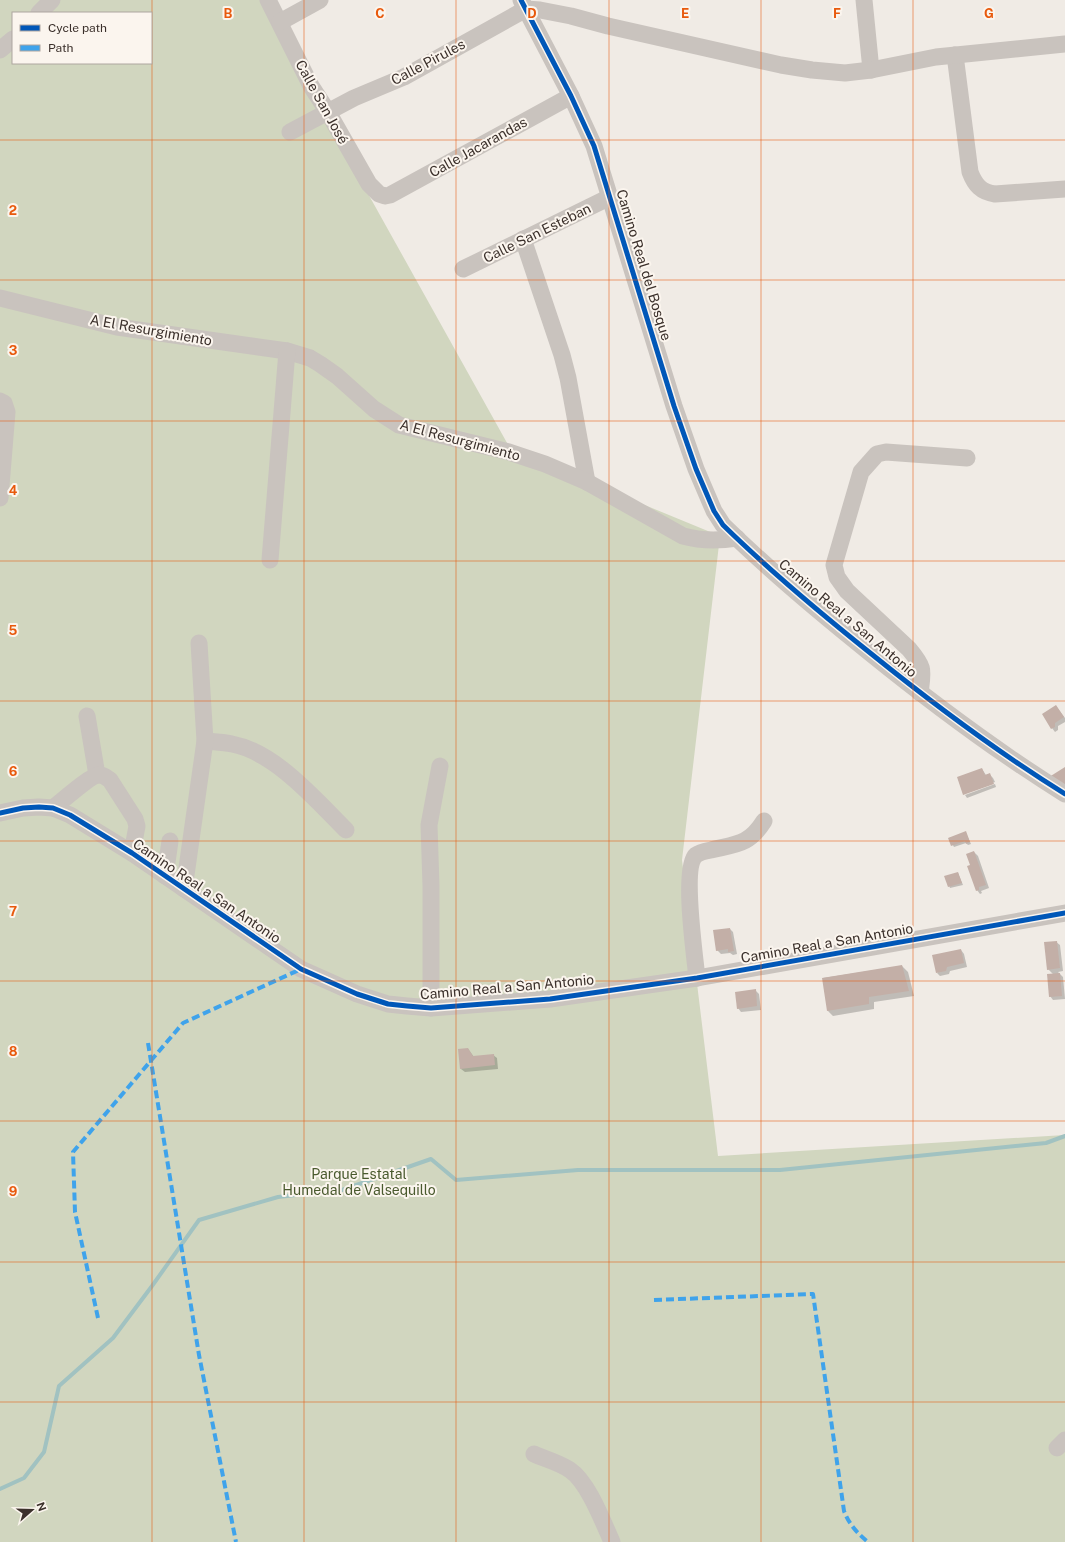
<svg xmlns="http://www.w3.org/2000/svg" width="1065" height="1542" font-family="'Public Sans',sans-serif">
<rect width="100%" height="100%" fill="#f0ebe5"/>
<!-- green -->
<path fill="#d1d6bf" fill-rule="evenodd" d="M0,0H260L511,450L720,536L682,860L718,1156L1065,1135V1542H0ZM13,13H151V63H13Z"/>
<!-- shadow -->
<g fill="#0003">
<path d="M1056,706L1065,718V722L1058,726V730L1055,732L1052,728Z"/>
<path d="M982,769L986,775L989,774L993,778L995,782L964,793V795L958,778Z"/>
<path d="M995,784L996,787L967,798L965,795Z"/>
<path d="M966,833L971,844L968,845L966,843L954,847L949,838Z"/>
<path d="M974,852L978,856L989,888L981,891L982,893L980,894L977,890L971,865Z"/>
<path d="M958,873L963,885L950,888L946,877Z"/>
<path d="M730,929L733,932L737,954L733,955L730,953L721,954L717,950Z"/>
<path d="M1056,942L1060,945L1063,971L1058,972L1063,977L1065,999L1053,1000L1050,996L1053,974L1048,969Z"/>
<path d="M961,950L964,954L967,967L950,971L949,974L940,976L937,973Z"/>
<path d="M902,966L908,972L914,996L874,1002V1009L833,1016L828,1011L823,978Z"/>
<path d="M755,990L759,994L761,1010L741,1012L738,1008Z"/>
<path d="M468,1049L474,1057L493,1055L497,1058L498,1069L465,1072L461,1069Z"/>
</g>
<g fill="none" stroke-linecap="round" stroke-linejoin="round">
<!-- stream -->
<path stroke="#a1c2c1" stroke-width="4" d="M0,1489L24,1478L44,1452L59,1386L113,1338L152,1286L199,1220L278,1197L342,1190L431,1159L456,1180L578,1170H780L1046,1143L1065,1136"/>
</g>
<!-- building -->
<g fill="#c3afa7">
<path d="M1056,705L1064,717L1055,723V727L1051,729L1042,714Z"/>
<path d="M1065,767V792L1046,779Z"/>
<path d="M982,768L985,775L990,773L994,784L963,795L957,777Z"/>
<path d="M966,831L970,842L966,844L965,841L951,846L948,838Z"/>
<path d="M974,851L986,885L979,887V890L976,891L967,866L970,865L966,854Z"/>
<path d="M958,872L962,883L948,887L944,876Z"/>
<path d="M730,928L734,951L728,952V949L716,951L713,930Z"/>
<path d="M1057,941L1060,968L1047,970L1044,942Z"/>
<path d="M961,949L964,963L947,967L946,971L936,973L932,955Z"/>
<path d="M902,965L909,991L869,997V1004L827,1011L822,978Z"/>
<path d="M1060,973L1062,996L1049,997L1047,974Z"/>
<path d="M756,989L757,1006L737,1009L735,992Z"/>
<path d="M468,1048L473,1056L494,1054L495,1065L460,1069L458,1049Z"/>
</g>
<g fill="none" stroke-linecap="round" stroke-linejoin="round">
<!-- minor -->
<g stroke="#c9c3be" stroke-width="17">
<path d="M268,0L311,86L328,112L369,184L379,194L385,196L390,195L571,96"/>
<path d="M521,0L571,96L594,146L674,406L696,469L714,511L723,525C769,570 819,612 869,652C932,703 996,751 1065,794"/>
<path d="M864,0L871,70"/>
<path d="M39,13L52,0"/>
<path d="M280,22L320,0"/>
<path d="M0,50L13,39"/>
<path d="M955,55L970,172C975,185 981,192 995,194L1065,189"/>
<path d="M290,132L354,98L404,77L526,9L540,10L571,16L608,26L781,65L812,70L845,73L871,70L936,57L1065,44"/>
<path d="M523,239L562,355L568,378L587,482"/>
<path d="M463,269L610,197"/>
<path d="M0,298L117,327L287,351L310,358L320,364L337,376L374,409L399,425L509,452L545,464L587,482L683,536C701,541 718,541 737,538"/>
<path d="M0,401L4,403L7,412L0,498"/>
<path d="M270,560L287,351"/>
<path d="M920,693C923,670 925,668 909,649L847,591L837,577L834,565L861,472L877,454L886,452L967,458"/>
<path d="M87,716L97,775"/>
<path d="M205,741C214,742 223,742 232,744C275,752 316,800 346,830"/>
<path d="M53,808C61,802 91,775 99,775C104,775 107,778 110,780L135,819L137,826L132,853"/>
<path d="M0,813L23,808L39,807L53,808L70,815L132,853L301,969L357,994L388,1004L407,1006L431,1008L550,999L697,978L1065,913"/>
<path d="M165,876L170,841"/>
<path d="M184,889L205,741L199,643"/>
<path d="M697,978C695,958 682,867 696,855C700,852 706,851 711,850C736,844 749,845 764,821"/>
<path d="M431,1008V886L429,825L440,766"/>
<path d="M1057,1448L1065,1440"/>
<path d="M534,1454C545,1459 560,1463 570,1470C588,1482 603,1522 612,1542"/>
</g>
<!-- quiet -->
<g stroke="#3fa3eb" stroke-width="4" stroke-dasharray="8 4" stroke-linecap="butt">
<path d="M148,1043L199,1355L236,1542"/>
<path d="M654,1300L813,1294L844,1511C849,1524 857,1533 868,1542"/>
<path d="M98,1318L75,1212L73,1152L183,1023L301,969"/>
</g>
<defs>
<g id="cycleway">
<path d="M521,0L571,96L594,146L674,406L696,469L714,511L723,525C769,570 819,612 869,652C932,703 996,751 1065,794"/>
<path d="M0,813L23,808L39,807L53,808L70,815L132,853L301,969L357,994L388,1004L407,1006L431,1008L550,999L697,978L1065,913"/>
</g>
</defs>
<!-- cycleway casing -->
<use href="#cycleway" stroke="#fbf5ee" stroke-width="8"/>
<!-- cycleway -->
<use href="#cycleway" stroke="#0057b8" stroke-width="5"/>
</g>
<!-- grid -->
<path fill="none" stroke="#e8590c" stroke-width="1" stroke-opacity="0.55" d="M152,0V1542M304,0V1542M456,0V1542M609,0V1542M761,0V1542M913,0V1542M0,140H1065M0,280H1065M0,421H1065M0,561H1065M0,701H1065M0,841H1065M0,981H1065M0,1121H1065M0,1262H1065M0,1402H1065"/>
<g text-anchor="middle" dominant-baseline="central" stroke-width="4" stroke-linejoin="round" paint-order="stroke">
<!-- street labels -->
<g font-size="14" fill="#3b302b" stroke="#fbf5ee">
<text transform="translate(428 62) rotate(-28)">Calle Pirules</text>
<text transform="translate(322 102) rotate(61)">Calle San José</text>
<text transform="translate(478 147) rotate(-29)">Calle Jacarandas</text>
<text transform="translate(537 233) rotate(-26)">Calle San Esteban</text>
<text transform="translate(644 265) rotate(73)">Camino Real del Bosque</text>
<text transform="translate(151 330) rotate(10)">A El Resurgimiento</text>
<text transform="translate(460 440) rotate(15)">A El Resurgimiento</text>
<text transform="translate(848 618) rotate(40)">Camino Real a San Antonio</text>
<text transform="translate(207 891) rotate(34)">Camino Real a San Antonio</text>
<text transform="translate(827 943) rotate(-10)">Camino Real a San Antonio</text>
<text transform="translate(507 987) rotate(-5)">Camino Real a San Antonio</text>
</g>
<!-- park labels -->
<g font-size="14" fill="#4a5a2e" stroke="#fbf5ee">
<text x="359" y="1174">Parque Estatal<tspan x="359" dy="16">Humedal de Valsequillo</tspan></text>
</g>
</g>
<g font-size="13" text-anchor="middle" font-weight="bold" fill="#e8590c" stroke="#fbf5ee" stroke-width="4" stroke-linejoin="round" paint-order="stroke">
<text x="228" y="18">B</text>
<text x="380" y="18">C</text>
<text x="532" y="18">D</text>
<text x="685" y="18">E</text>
<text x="837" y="18">F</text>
<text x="989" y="18">G</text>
<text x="13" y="215">2</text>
<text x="13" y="355">3</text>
<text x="13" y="495">4</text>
<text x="13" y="635">5</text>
<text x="13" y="776">6</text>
<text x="13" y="916">7</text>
<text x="13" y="1056">8</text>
<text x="13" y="1196">9</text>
</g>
<!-- legend -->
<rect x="12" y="12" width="140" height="52" fill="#fbf5ee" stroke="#aea6a0"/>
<rect x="20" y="25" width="20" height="6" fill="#0057b8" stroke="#aea6a0"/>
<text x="48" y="32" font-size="12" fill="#3b302b">Cycle path</text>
<rect x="20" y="45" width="20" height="6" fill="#3fa3eb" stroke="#aea6a0"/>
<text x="48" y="52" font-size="12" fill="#3b302b">Path</text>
<!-- north arrow -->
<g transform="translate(32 1510) rotate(70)" stroke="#fbf5ee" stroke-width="3" paint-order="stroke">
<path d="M0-3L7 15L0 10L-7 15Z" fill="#3b302b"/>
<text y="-6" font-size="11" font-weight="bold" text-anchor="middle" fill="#3b302b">N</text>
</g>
</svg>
